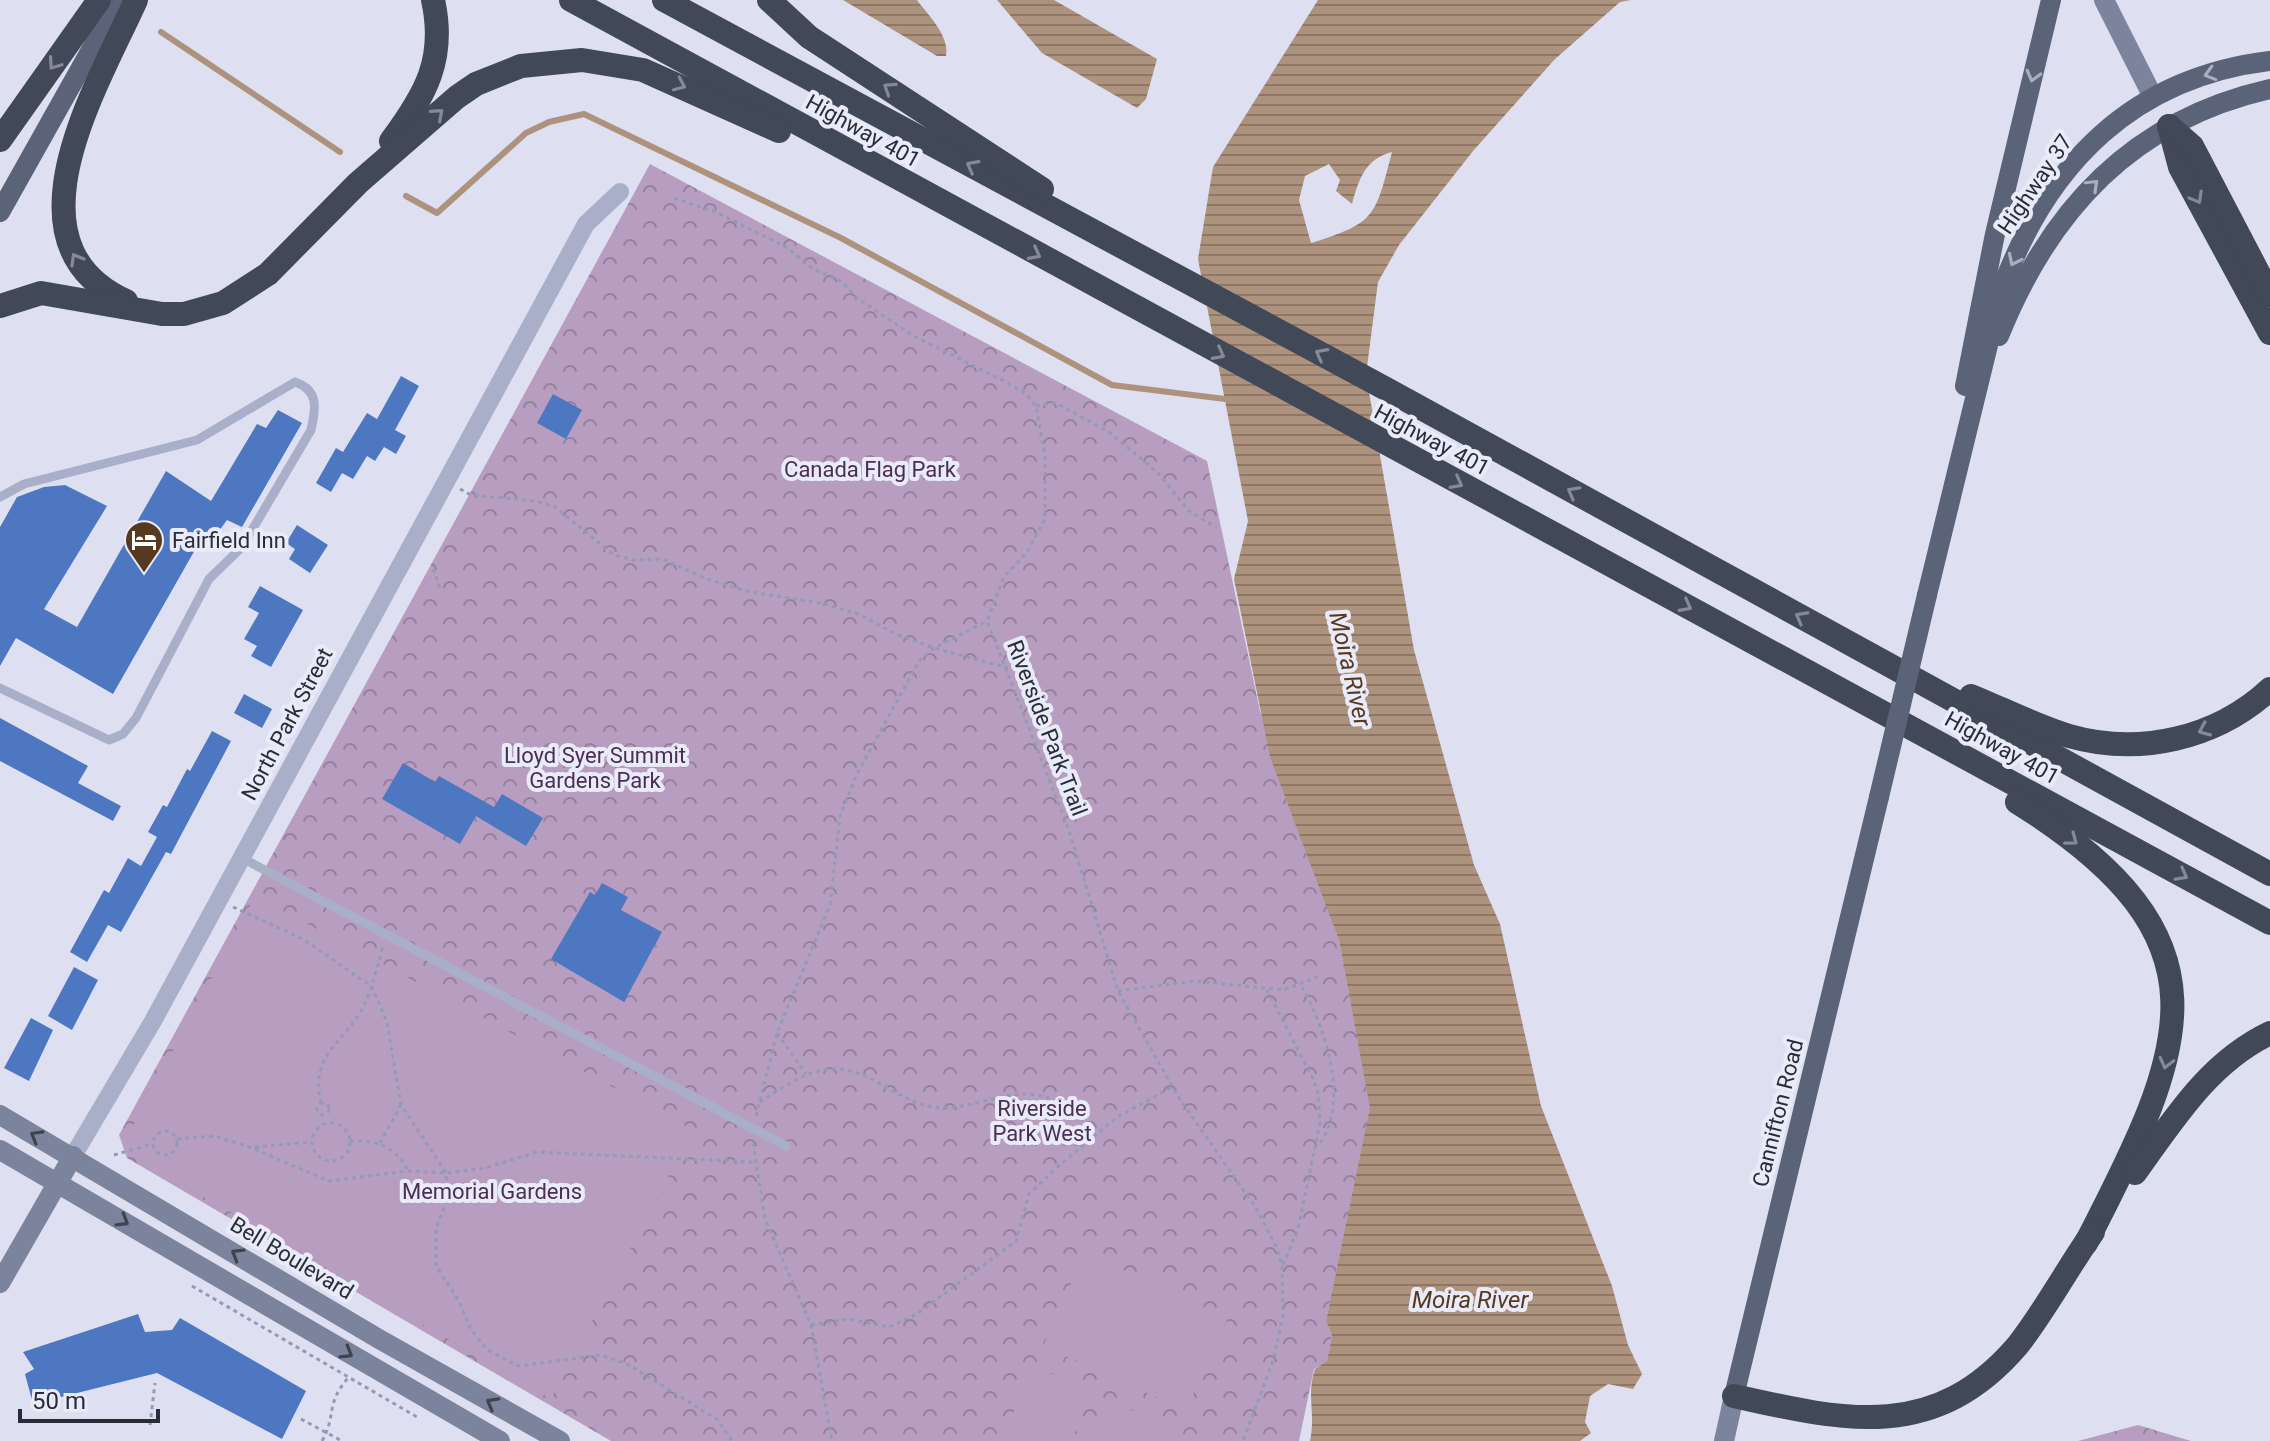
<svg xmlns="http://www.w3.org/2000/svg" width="2270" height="1441" font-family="Roboto,sans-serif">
<defs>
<pattern id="forest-crowns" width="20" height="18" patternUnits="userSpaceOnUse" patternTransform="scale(2)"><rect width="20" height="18" fill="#b79ec0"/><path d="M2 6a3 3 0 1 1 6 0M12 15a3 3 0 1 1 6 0" fill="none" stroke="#95819d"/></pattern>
<pattern id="water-rules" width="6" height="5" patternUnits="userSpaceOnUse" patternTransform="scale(2)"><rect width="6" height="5" fill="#ad927e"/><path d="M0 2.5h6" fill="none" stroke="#8d7868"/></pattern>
</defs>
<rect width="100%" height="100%" fill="#dee0f2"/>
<!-- forest -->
<g fill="url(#forest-crowns)">
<path d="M650,164L1207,461L1260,711L1339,940L1371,1109L1326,1321L1332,1336L1327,1362L1314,1369L1299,1441H611L127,1158L119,1135Z"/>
<path d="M2138,1425L2191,1441H2078Z"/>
</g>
<!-- garden -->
<g fill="#b79ec0">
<path d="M255,896L693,1130L551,1399L141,1160L132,1128Z"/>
<path d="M1085,1253L1228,1318L1186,1411L1043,1346Z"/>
<path d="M1034,1366L1093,1392L1071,1441H1001Z"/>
<path d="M1116,1403L1175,1429L1169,1441H1099Z"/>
</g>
<!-- water -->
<g fill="url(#water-rules)" fill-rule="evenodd">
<path d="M843,0H917C928,15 950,36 946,56H937Z"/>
<path d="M997,0H1054L1157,59L1146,99L1137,108L1042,53Z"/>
<path d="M1318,0H1631L1620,2L1554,60L1473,151L1399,245L1378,282L1366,375L1414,650L1474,865L1500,924L1541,1106L1612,1286L1628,1345L1642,1374L1633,1389L1608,1384L1590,1396L1585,1422L1591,1433L1580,1441H1310C1316,1413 1306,1396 1315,1369L1327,1361L1332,1336L1326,1321L1370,1108L1339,940L1270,757L1234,579L1248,521L1198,259L1213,167ZM1392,152C1375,217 1376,223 1311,243L1299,200L1305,176L1329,164L1340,180L1336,191L1352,204C1359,179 1365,159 1392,152Z"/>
</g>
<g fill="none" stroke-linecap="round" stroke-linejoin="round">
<!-- stream -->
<g stroke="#ad927e" stroke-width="6">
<path d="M161,32L340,152"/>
<path d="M406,196L437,213L526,133L549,122L584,114L841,238L1112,385L1225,399"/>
</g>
</g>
<!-- building -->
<g fill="#4d78c1">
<path d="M401,376L419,386L395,430L406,436L396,454L384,447L375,461L367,456L353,479L342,473L331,492L316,483L336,448L343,452L367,413L377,419Z"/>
<path d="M553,394L582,410L566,439L537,423Z"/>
<path d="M278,410L302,423L242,527L227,520L214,538L204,534L113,694L16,638L0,666V527L17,497L44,487L65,485L107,506L44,609L77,627L166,471L211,501L257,424L266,428Z"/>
<path d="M297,525L328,545L310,573L289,559L295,549L286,543Z"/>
<path d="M260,586L303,610L271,667L251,656L257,646L244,639L259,613L248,607Z"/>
<path d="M244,694L272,709L262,728L234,713Z"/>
<path d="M0,718L88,766L78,783L121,806L113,821L0,761Z"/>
<path d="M212,731L231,741L171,854L166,852L121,932L108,925L87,962L70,952L104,890L109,893L128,858L141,866L157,837L148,832L163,805L167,807L187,769L190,771Z"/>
<path d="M403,763L435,782L439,776L494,807L502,794L543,818L526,846L476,816L460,844L382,799Z"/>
<path d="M602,883L628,897L621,910L662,932L624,1002L551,959L590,892L595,895Z"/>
<path d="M74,967L98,980L72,1030L48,1016Z"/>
<path d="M31,1018L53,1030L29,1081L4,1068Z"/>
<path d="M138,1314L145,1332L172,1330L180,1318L306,1391L282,1439L157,1373L33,1404L25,1374L34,1369L23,1352Z"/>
</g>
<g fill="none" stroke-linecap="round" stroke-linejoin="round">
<!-- path -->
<g stroke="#949ab5" stroke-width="3" stroke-dasharray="4 4" stroke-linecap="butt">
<path d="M674,198L716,212L786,247L812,268L842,282L857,298L912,335L1002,380L1026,394L1036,406L1045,457V519L1027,552L1004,577L987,621L1069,830L1118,991L1179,1098L1256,1208L1277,1248L1282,1267L1283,1315L1274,1358L1243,1441"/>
<path d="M1036,406L1056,403L1109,432L1157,472L1189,511L1217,528"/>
<path d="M460,489L471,495L536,501L555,507L614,555L632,560L662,559L707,579L746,591L825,604L861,615L896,634L934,648L1008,668"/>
<path d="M433,569L441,591"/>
<path d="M233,907L303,939L372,987L387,1022L401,1105L446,1173L448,1197L436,1229V1266L459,1301L471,1330L488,1350L518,1366L601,1355L629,1365L718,1420L732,1441"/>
<path d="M1302,987C1326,1030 1350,1102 1319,1145"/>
<path d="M1267,990L1311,1075L1318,1093L1320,1123L1298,1229L1282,1267"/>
<path d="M1118,991L1195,981L1283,990L1318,977"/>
<path d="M777,1033L806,1074"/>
<path d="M760,1102C782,1088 804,1071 831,1069C870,1067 897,1102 933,1107C969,1112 1008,1087 1042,1096C1065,1102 1082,1118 1098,1133"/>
<circle cx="323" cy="1109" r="6"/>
<path d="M321,1103C310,1056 340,1046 361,1011C372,991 377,968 383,946"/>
<path d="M756,1116L777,1033L830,905L840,816L856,776L919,661L934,648L987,621"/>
<circle cx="331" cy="1142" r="19"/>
<circle cx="165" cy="1143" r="12"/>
<path d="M177,1139L214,1136L252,1148L329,1181L408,1171L446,1173L485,1168L537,1152L753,1162"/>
<path d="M350,1141C377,1140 395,1146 408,1171"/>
<path d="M380,1143L401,1105"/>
<path d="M753,1143L765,1219L811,1325L832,1441"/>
<path d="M255,1147L311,1142"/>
<path d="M114,1155L152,1144"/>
<path d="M192,1286L417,1417"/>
<path d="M811,1325L850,1319L889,1327L917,1314L1016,1241L1029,1194L1061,1164L1116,1118L1172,1087"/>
<path d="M301,1419L342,1441"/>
<path d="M150,1425L155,1383"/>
<path d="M322,1441C337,1414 325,1405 348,1378"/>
</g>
<!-- lane -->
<g stroke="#aaafc9" stroke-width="9">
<path d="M0,497L24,484L197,440L295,382C319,390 316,408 311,430L242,547L209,579L136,718L123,734L109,740L0,688"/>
<path d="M242,858L786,1146"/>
</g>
<!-- street -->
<path stroke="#aaafc9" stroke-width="18" d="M73,1156L153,1021L586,224L620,192"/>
<!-- secondary -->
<g stroke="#7c849d" stroke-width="20">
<path d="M2104,0L2152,95"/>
<path d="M0,1115L379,1339L560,1441"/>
<path d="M0,1150L500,1441"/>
<path d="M0,1283L73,1156"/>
<path d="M1724,1441L1734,1396"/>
</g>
<!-- primary -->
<g stroke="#5b6378" stroke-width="20">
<path d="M0,212L119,0"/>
<path d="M1999,336C2050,209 2133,120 2270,89"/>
<path d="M1965,386L1995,234L2051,0"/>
<path d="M1927,595L2002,288C2048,163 2134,77 2270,61"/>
<path d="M1734,1396L1879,797"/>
</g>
<!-- highway -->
<g stroke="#414858" stroke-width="24">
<path d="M571,0L2270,923"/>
<path d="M664,0L1390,391L2270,874"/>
<path d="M769,0L809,37L1042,189"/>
<path d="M2169,126L2180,167L2270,333"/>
<path d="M2169,126L2192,146L2270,295"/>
<path d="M0,140L99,0"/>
<path d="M391,141C426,94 446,59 433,0"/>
<path d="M126,301C0,244 97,87 136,0"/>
<path d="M0,306L41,293L162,314H184L223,303L268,274L358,183L457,97L476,84L521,66L582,60L643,70L779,131"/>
<path d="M1971,696C2003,709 2036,726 2069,736C2139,756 2216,739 2270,689"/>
<path d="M2017,802C2236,939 2189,1044 2086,1243"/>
<path d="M2135,1173C2174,1119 2209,1062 2270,1033"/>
<path d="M1734,1396C1848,1422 1936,1441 2018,1345C2046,1309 2067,1269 2093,1232"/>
</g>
<!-- primary-bridge -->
<path stroke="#5b6378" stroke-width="20" d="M1879,797L1927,595"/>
</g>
<!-- one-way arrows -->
<defs><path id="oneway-chevron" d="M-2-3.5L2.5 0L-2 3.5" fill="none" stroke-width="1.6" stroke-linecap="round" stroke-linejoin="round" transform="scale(2)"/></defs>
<g stroke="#858998">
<use href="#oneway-chevron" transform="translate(54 64) rotate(125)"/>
<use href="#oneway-chevron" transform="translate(680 85) rotate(24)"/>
<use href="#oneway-chevron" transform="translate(889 88) rotate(-147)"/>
<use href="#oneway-chevron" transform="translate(438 114) rotate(-41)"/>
<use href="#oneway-chevron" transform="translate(972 166) rotate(-152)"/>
<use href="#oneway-chevron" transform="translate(2197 198) rotate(61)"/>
<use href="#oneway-chevron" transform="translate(1035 254) rotate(28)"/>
<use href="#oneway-chevron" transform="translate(76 259) rotate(-120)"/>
<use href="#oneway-chevron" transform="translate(1219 354) rotate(28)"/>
<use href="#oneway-chevron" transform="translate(1321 354) rotate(-152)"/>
<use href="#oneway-chevron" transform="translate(1457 483) rotate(28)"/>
<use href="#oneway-chevron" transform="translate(1573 492) rotate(-151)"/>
<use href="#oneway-chevron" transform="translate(1686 606) rotate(28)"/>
<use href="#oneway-chevron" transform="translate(1801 617) rotate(-151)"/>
<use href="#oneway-chevron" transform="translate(2204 730) rotate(157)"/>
<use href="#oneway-chevron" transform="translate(2072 840) rotate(37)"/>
<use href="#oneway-chevron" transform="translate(2182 875) rotate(29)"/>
<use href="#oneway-chevron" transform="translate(2166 1063) rotate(104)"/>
</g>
<g stroke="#aaaebf">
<use href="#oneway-chevron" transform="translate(2210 74) rotate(164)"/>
<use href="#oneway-chevron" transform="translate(2033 76) rotate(105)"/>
<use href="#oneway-chevron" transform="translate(2093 185) rotate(-44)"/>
<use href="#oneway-chevron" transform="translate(2014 260) rotate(116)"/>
</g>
<g stroke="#3e4350">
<use href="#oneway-chevron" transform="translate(36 1136) rotate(-150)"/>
<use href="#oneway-chevron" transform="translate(123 1221) rotate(31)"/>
<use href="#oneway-chevron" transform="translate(237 1254) rotate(-149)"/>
<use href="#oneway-chevron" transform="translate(347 1353) rotate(31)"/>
<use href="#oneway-chevron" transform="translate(492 1403) rotate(-151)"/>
</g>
<!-- icons -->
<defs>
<symbol id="hotel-pin" viewBox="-11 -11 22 30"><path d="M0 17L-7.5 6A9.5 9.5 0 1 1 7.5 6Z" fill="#573920" stroke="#eaebf9"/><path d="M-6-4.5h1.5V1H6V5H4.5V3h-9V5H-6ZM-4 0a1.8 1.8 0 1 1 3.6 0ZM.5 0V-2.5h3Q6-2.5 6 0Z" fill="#fff"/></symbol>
</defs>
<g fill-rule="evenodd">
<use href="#hotel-pin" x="122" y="518" width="44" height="60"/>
</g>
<g text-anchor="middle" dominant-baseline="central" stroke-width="8" stroke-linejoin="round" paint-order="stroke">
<!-- street labels -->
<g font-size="22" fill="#292d37" stroke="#eaebf9">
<text transform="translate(863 131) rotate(29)">Highway 401</text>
<text transform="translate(2035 184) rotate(-56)">Highway 37</text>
<text transform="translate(1432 440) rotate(28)">Highway 401</text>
<text transform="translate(287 724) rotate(-62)">North Park Street</text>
<text transform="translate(1047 728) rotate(69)">Riverside Park Trail</text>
<text transform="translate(2002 748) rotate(29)">Highway 401</text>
<text transform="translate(1778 1113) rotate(-76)">Cannifton Road</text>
<text transform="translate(292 1258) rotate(31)">Bell Boulevard</text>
</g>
<!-- park labels -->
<g font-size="22" fill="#4b2e54" stroke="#eaebf9">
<text x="870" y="469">Canada Flag Park</text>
<text x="595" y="755">Lloyd Syer Summit<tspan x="595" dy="25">Gardens Park</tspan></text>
<text x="1042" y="1108">Riverside<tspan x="1042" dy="25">Park West</tspan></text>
<text x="492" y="1191">Memorial Gardens</text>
</g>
<!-- poi labels -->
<g font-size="22" fill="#292d37" stroke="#eaebf9" text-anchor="start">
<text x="172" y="540">Fairfield Inn</text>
</g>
<!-- water labels -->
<g font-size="24" font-style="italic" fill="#573920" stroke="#eaebf9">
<text transform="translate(1350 669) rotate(77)">Moira River</text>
<text x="1470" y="1300">Moira River</text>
</g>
</g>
<!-- scale -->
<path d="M20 1409v12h138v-12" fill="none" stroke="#292d37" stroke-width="4"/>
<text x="32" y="1409" font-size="24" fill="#292d37" stroke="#eaebf9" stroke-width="6" paint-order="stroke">50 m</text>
</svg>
